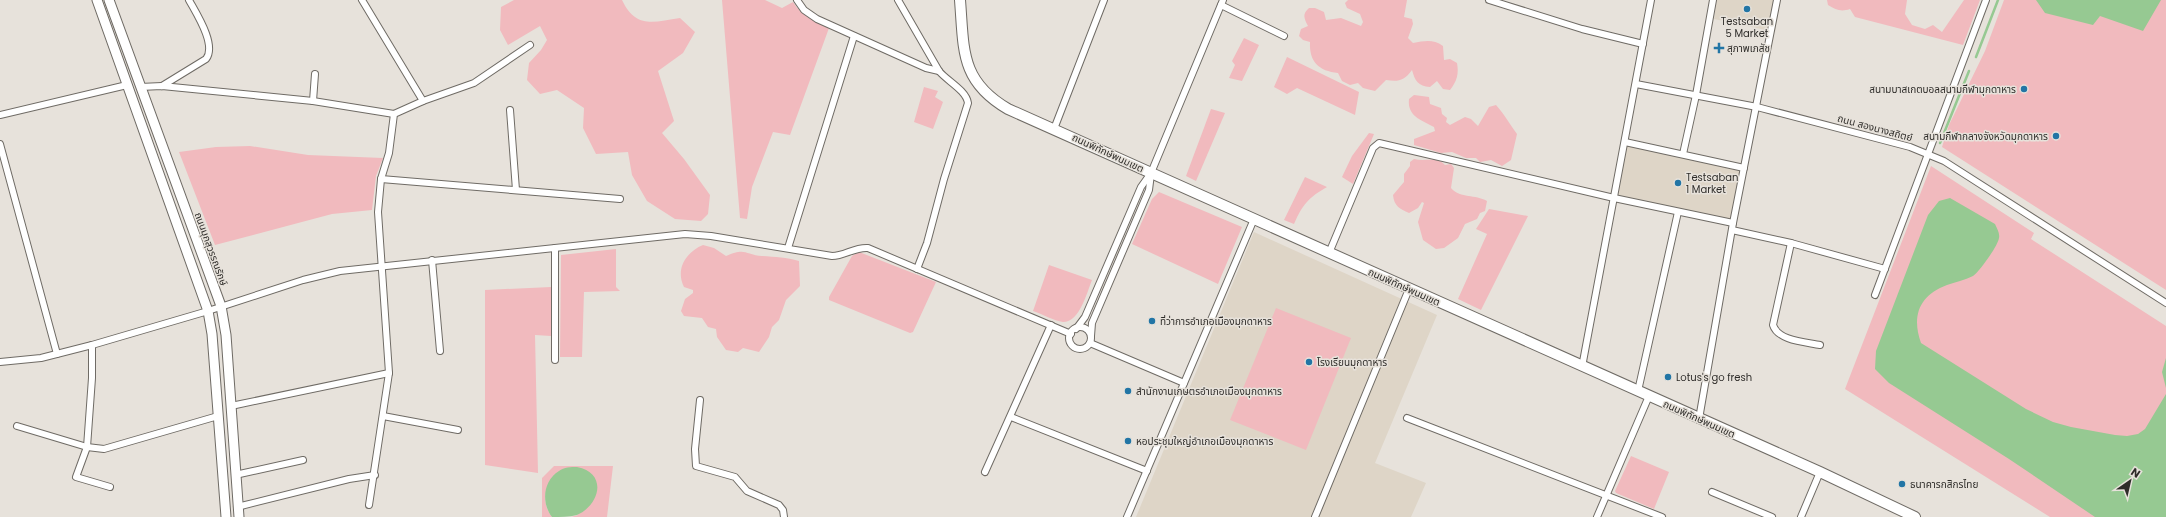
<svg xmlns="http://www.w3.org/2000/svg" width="2166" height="517" font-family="Poppins,'Noto Sans Thai',sans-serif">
<rect width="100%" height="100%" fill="#e7e2db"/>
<!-- built -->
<g fill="#ded5c7">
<path d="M1717,0H1780L1775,32L1714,19Z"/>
<path d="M1626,144L1740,169L1731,221L1616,197Z"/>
<path d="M1254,232L1437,315L1375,463L1426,483L1411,517H1136Z"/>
</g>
<!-- green -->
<g fill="#f1babe">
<path d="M514,0H622C636,29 653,22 680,18L695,32L683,53L658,71L674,121L662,133L684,159L710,195L708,214L701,221L675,219L647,201L632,175L628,152L596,154L583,128L584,108L557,90L540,94L527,80L529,63L541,50L547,40L540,26L508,45L500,30L501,7Z"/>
<path d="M722,0H765L782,8L793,2C802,16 815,22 829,28L790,135L773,132L752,187L747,219L740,218Z"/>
<path d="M1348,0H1407L1404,17L1412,19L1413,24L1408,38L1413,43C1425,41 1433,39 1443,46L1444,60L1450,59L1457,63C1459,74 1457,81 1450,90L1443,89L1437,81L1430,87C1418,86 1415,81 1412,70C1404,81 1398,82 1386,80L1375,91L1363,88L1358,83L1350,85L1342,81L1338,73C1319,71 1309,62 1310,42L1303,40L1299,36L1301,29L1308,26C1304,18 1302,14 1309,8H1315L1324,12L1326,20L1341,18L1361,26L1363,22L1360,14L1347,8L1345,3Z"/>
<path d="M1827,0H1907L1905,14L1912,25L1925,29L1933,25L1942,32L1964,0H1980L1963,45L1855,17L1850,9C1841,12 1836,10 1828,5Z"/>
<path d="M2004,0H2166V290L1942,147L1949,125L1985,51Z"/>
<path d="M1244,38L1259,45L1242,81L1229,78L1235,65L1232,61Z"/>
<path d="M1287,57L1359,92L1355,115L1297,88L1287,94L1274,87Z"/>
<path d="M924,87L938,91L935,97L943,102L933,129L914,122Z"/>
<path d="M1414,95L1429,97L1430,104L1441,108L1442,114L1447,118L1446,122L1450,125L1465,117L1471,119L1478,126L1489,107L1496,105C1505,115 1509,123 1517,134L1511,160L1502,166L1491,160L1480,162L1476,158H1466L1452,152L1441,153L1414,145V139L1435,131L1434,127C1421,120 1407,116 1409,99Z"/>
<path d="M1211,109L1225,113L1196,181L1186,176Z"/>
<path d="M1369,133L1374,134L1353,184L1342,177L1352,156Z"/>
<path d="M250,146L308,155L383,158L376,176L372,210L332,214L215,245L179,152L216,147Z"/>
<path d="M1414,159C1425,162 1437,156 1445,165L1451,164L1454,168L1451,188C1461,199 1475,194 1487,201L1485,211L1480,213L1477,219L1465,224L1458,238L1444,248L1436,249L1423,240L1418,222L1424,203L1422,202L1418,208L1409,213C1400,209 1394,206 1393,195L1404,182V174L1410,166V162Z"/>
<path d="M1931,166L2034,233L2031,239L2166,326V517H2050L1845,389Z"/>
<path d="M1305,177L1327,187C1308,198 1303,204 1294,224L1284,220Z"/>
<path d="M1159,192L1242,227L1218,284L1132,244L1152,199Z"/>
<path d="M1489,209L1528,216L1481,310L1458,299L1487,234L1476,229Z"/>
<path d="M703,245L714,248L726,256C746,247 745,255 762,256C776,257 786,257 799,261L800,286L786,300L779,320L772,327L769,337L759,352L743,348L738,352L726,350L717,337L716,329L708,327L702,318L684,316L681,311L685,299L693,293V290L684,287C675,269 686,252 703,245Z"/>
<path d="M616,249V287L620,291L584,292L582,357H560L561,255Z"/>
<path d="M859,252L936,282L913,332L910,333L829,300V297L852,256Z"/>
<path d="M1049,265L1092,280C1087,292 1080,322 1063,322C1054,321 1042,314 1033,311Z"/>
<path d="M551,287V336L535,335L538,473L485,465V290Z"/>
<path d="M1276,308L1351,338L1306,450L1230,420Z"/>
<path d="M1631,456L1669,472L1654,509L1616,493L1615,491Z"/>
<path d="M554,466H613L607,517H571L578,515L553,476C544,489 542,504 552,517H542V478Z"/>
</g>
<!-- water -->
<g fill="#96c992">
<path d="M2036,0H2161L2143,31L2100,16L2093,25L2045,13Z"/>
<path d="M1950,198L1995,224C1997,229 2000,233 1999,238C1998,246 1979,272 1973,276C1965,280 1955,282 1947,285C1920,295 1911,315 1921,343L2026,409L2053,422L2071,427L2115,435L2127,436L2138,434L2145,429L2166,394V517H2095L2009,459L1889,383L1875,369L1876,351L1928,215L1939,201Z"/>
<path d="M2166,358V388L2162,372Z"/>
<path d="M577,467C608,473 600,505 577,515C569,517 560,517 552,517C541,503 543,481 559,471C564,467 571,467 577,467Z"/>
</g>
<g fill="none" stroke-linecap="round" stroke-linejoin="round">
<!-- stream -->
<g stroke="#96c992" stroke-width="2.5">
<path d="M1976,57L1998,0"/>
<path d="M1940,143L1969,71"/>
</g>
<defs>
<g id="street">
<path d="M362,0L423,101"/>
<path d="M797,0L804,10L817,19L926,68L939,71"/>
<path d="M898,0L939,71C947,81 966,90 968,103L944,179L927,243L917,269"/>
<path d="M1489,0L1582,29L1643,44"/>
<path d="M1221,5L1284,36"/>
<path d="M1636,84L1757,107L1910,147L1944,161L2166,303"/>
<path d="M162,86L206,59C217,45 196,13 189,0"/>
<path d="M140,87L162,86L313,101L394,114"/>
<path d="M313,101L315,74"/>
<path d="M510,110L516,190"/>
<path d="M0,115L127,85"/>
<path d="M1054,129L1104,0"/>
<path d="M1625,142L1744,168"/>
<path d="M0,144L57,354"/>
<path d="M1683,154L1696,95L1713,0"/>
<path d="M381,179L620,199"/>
<path d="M1732,230L1791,243L1885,269"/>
<path d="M1791,243L1773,325C1778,341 1806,342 1820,345"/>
<path d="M788,248L854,36"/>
<path d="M1329,253L1373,148L1379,143L1614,198L1733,223"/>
<path d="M432,260L440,351"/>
<path d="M1875,295L1986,0"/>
<circle cx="1080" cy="338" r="11"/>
<path d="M1076,329L1085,317L1141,187L1151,173L1223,0"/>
<path d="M1091,336L1092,323L1149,190L1151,174"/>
<path d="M1090,343L1184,383"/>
<path d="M92,345V378L87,447L76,477L110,487"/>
<path d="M555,360V248"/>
<path d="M0,362L41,358L92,345L208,311L303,280L340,271L685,234L711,236L832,256C845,256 854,247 868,248L1071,334"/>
<path d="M1582,367L1651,0"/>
<path d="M1638,391L1678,212"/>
<path d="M700,400L695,449L696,466L735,477L747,491L779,505L783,510L784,517"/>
<path d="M231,406L389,373"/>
<path d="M383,416L458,430"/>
<path d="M1011,417L1147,471"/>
<path d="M1407,418L1662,517"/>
<path d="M1699,419L1733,223L1777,0"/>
<path d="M17,426L87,447L104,449L218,416"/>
<path d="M985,472L1051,325"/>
<path d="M235,475L303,460"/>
<path d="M1712,492L1772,517"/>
<path d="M369,505L389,373L378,212L381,179L389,153L394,114L423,101L474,83L530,45"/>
<path d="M237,507L349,479L375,475"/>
<path d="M1127,517L1254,219"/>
<path d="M1315,517L1409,289"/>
<path d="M1597,517L1649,396"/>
<path d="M1801,517L1820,472"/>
</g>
<g id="secondary">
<path d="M97,0L208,311L212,334L226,517"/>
<path d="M109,0L221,306L226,335L239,517"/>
</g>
<path id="primary" d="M960,0C964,50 960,81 1008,109L1820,472L1915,517"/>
</defs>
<!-- street casing -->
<use href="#street" stroke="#6f6b65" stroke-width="8"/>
<!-- secondary casing -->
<use href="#secondary" stroke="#6f6b65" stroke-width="11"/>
<!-- primary casing -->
<use href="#primary" stroke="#6f6b65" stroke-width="12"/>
<!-- street -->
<use href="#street" stroke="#fff" stroke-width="6"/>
<!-- secondary -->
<use href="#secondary" stroke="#fff" stroke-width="9"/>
<!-- primary -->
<use href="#primary" stroke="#fff" stroke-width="10"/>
</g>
<!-- markers -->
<g fill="#2275a5" stroke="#e7e2db" stroke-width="1.5">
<circle cx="1747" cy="9" r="4"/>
<path d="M1717 42h4v4h4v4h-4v4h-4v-4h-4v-4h4z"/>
<circle cx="2024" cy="89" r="4"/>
<circle cx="2056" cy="136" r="4"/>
<circle cx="1678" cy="183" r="4"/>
<circle cx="1152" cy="321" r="4"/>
<circle cx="1309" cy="362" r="4"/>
<circle cx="1668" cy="377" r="4"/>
<circle cx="1128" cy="391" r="4"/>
<circle cx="1128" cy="441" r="4"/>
<circle cx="1902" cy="484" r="4"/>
</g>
<g text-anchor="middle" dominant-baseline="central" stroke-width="3" stroke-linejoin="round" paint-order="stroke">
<!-- poi labels -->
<g font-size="10" fill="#2e2c29" stroke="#e7e2db" text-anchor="start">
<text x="1747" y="21" text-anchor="middle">Testsaban<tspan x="1747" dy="12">5 Market</tspan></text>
<text x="1727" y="48">สุภาพเภสัช</text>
<text x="2016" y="89" text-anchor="end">สนามบาสเกตบอลสนามกีฬามุกดาหาร</text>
<text x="2048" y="136" text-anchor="end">สนามกีฬากลางจังหวัดมุกดาหาร</text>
<text x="1686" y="177">Testsaban<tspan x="1686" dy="12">1 Market</tspan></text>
<text x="1160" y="321">ที่ว่าการอำเภอเมืองมุกดาหาร</text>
<text x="1317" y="362">โรงเรียนมุกดาหาร</text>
<text x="1676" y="377">Lotus's go fresh</text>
<text x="1136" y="391">สำนักงานเกษตรอำเภอเมืองมุกดาหาร</text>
<text x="1136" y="441">หอประชุมใหญ่อำเภอเมืองมุกดาหาร</text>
<text x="1910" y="484">ธนาคารกสิกรไทย</text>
</g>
<!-- street labels -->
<g font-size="10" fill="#2e2c29" stroke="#e7e2db">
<text transform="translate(1875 128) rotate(15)">ถนน สองนางสถิตย์</text>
<text transform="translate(1108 153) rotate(25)">ถนนพิทักษ์พนมเขต</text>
<text transform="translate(211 249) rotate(70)">ถนนมุกสุวรรณรักษ์</text>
<text transform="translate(1404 287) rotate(24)">ถนนพิทักษ์พนมเขต</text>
<text transform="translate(1699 419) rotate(24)">ถนนพิทักษ์พนมเขต</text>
</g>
</g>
<!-- north arrow -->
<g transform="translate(2130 481) rotate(34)" stroke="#e7e2db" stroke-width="3" paint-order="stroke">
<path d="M0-3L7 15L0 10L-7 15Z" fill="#2e2c29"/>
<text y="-6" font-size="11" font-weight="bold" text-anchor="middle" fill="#2e2c29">N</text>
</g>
</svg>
